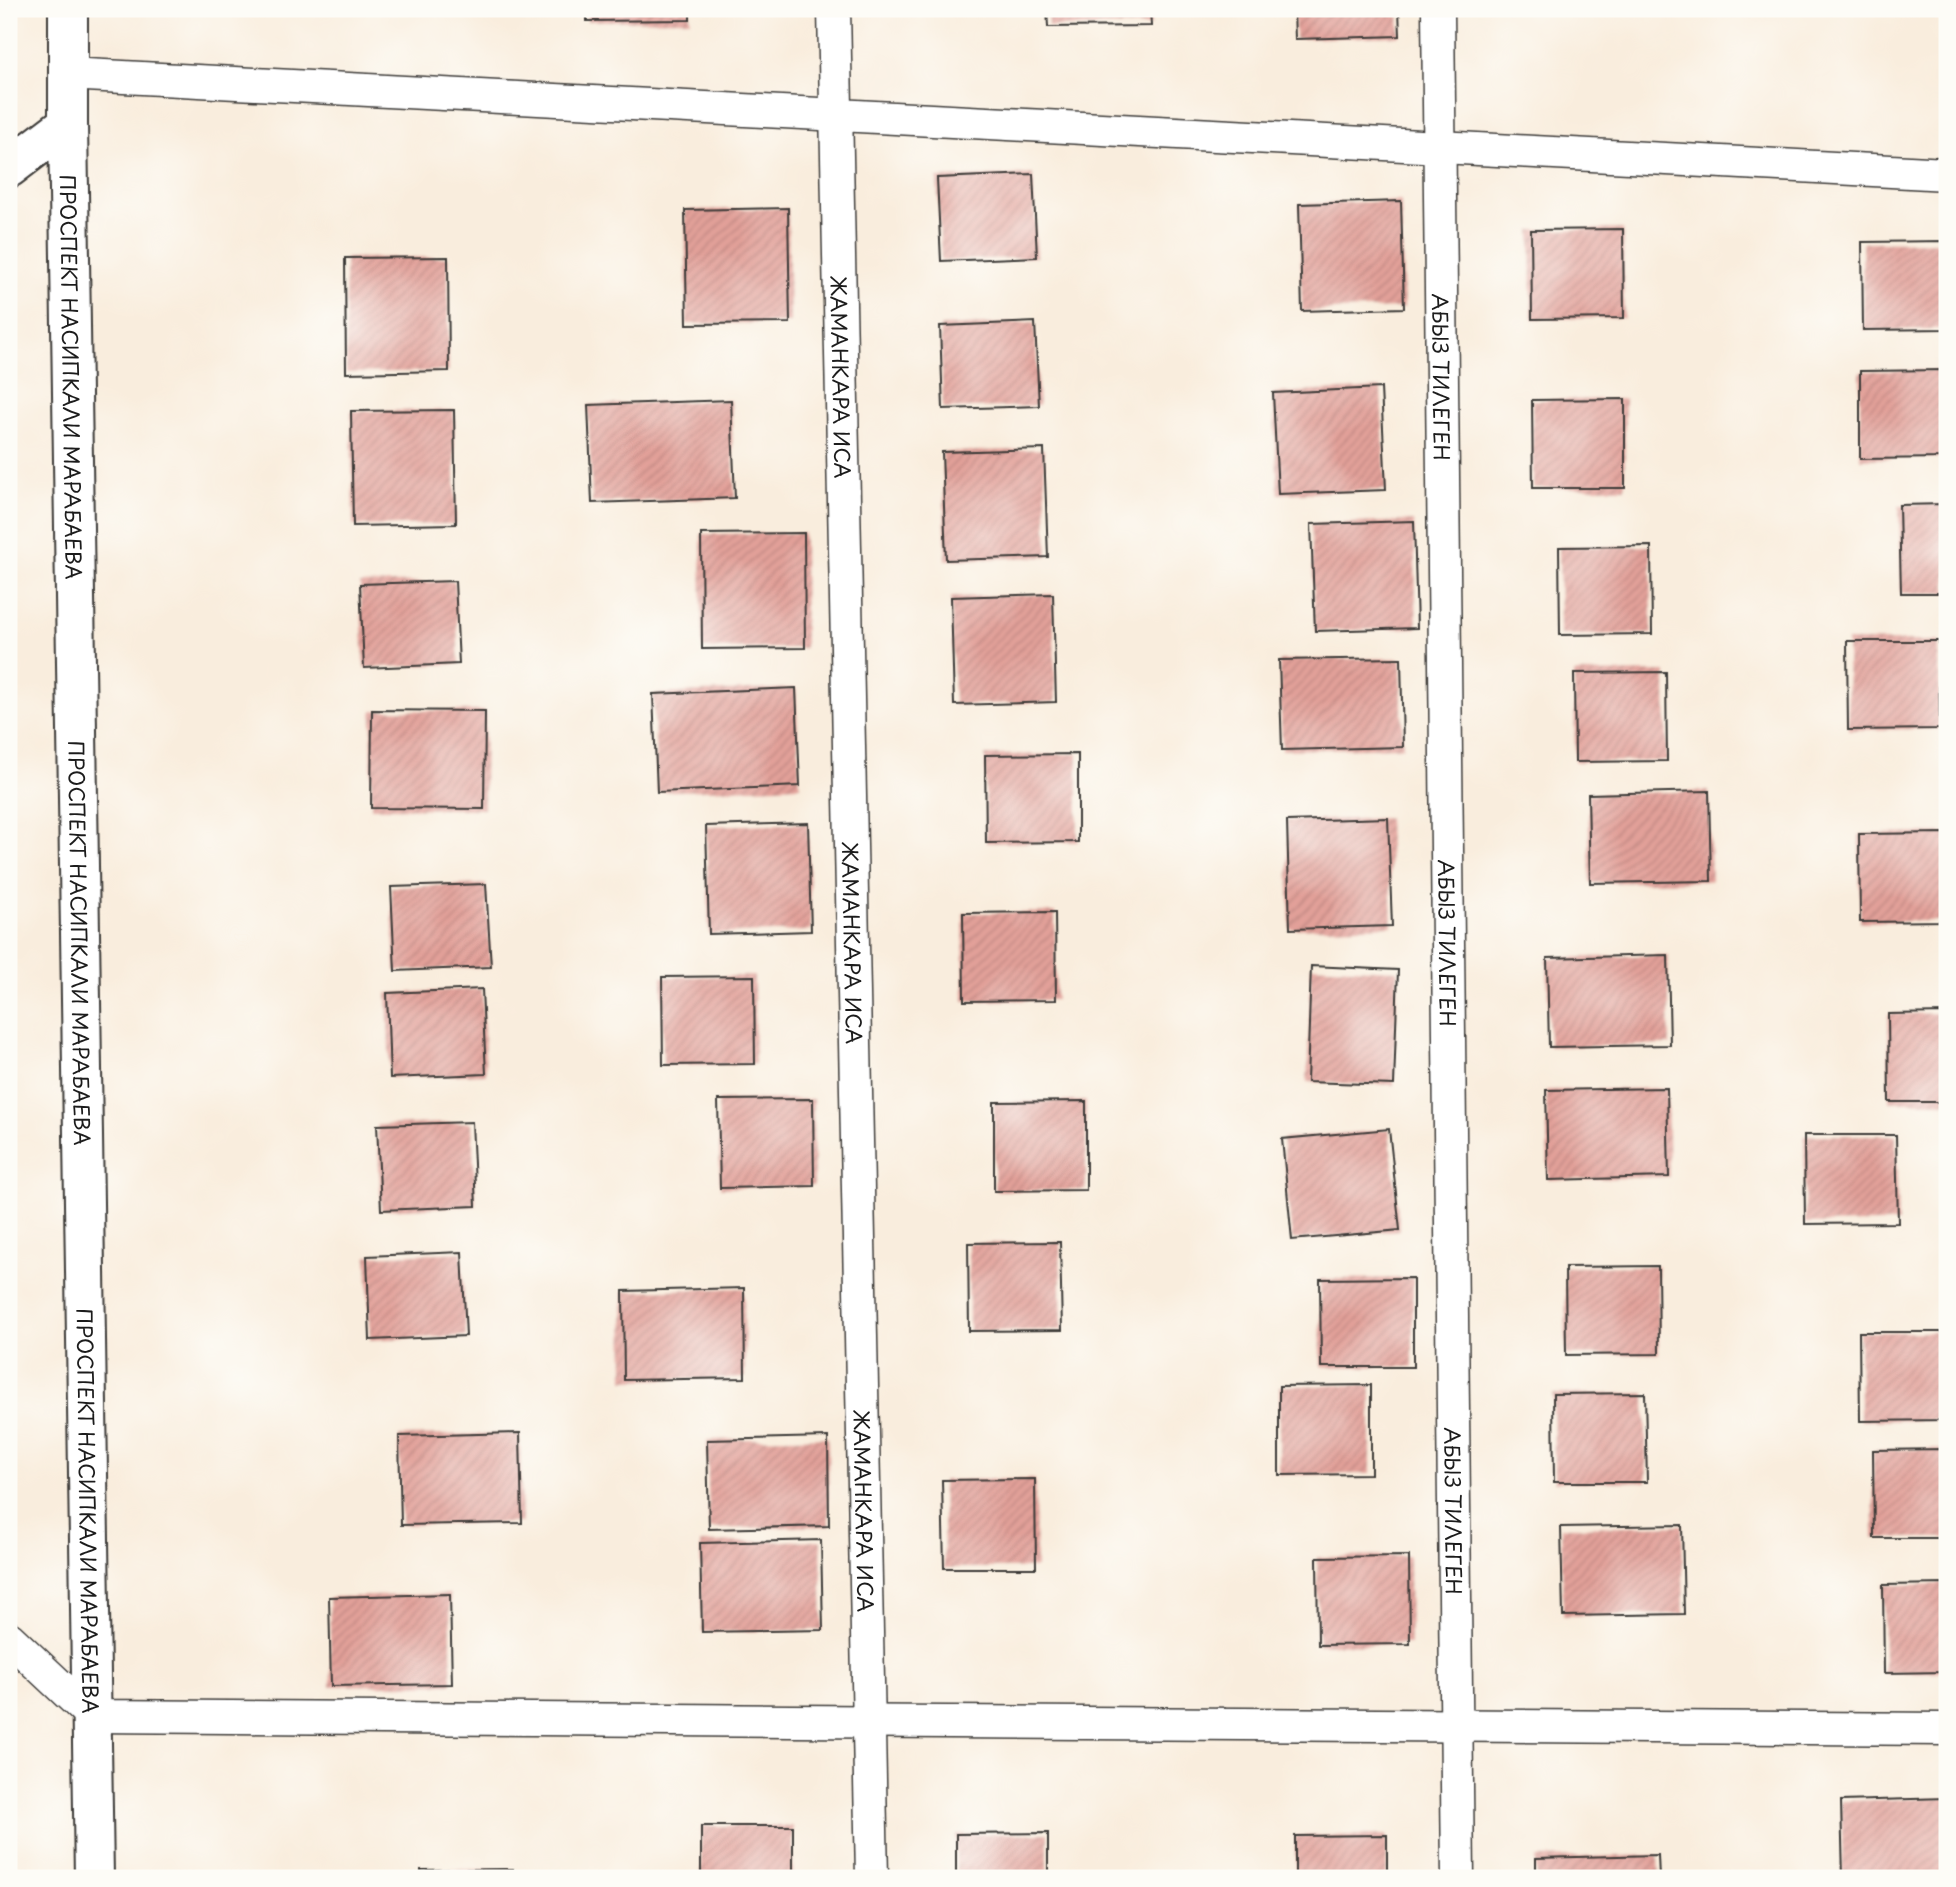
<svg xmlns="http://www.w3.org/2000/svg" width="1956" height="1887" font-family="'Playpen Sans',sans-serif">
<defs>
<pattern id="building-hatch" width="6" height="6" patternUnits="userSpaceOnUse" patternTransform="scale(1.75)"><rect width="6" height="6" fill="#e2a099"/><path d="M-1 1l2-2M0 6l6-6M5 7l2-2" fill="none" stroke="#c18983"/></pattern>
</defs>
<rect width="100%" height="100%" fill="#fdfcf7"/>
<filter id="ink" filterUnits="userSpaceOnUse"><feTurbulence type="fractalNoise" baseFrequency=".0143" numOctaves="2"/><feDisplacementMap in="SourceGraphic" scale="14" xChannelSelector="R" yChannelSelector="G"/><feConvolveMatrix kernelMatrix="1 2 1 2 8 2 1 2 1" color-interpolation-filters="sRGB"/></filter>
<filter id="wash" filterUnits="userSpaceOnUse"><feTurbulence type="fractalNoise" baseFrequency=".00686" numOctaves="4" result="noise"/><feDisplacementMap in="SourceGraphic" scale="28" xChannelSelector="R" yChannelSelector="G"/><feGaussianBlur stdDeviation="1.57" result="paint"/><feColorMatrix in="noise" values="0 0 0 0 0 0 0 0 0 0 0 0 0 0 0 0 0 1.4 0 .05"/><feComposite in="paint" operator="in"/></filter>
<g filter="url(#wash)">
<rect width="100%" height="100%" fill="#f9eddd"/>
<g id="blocks">
<!-- building -->
<g fill="url(#building-hatch)">
<path d="M587,9H690V20L587,21Z"/>
<path d="M1047,9H1150L1151,26L1048,27Z"/>
<path d="M1294,9H1399L1400,36L1295,39Z"/>
<path d="M1033,174L1037,257L941,261L937,178Z"/>
<path d="M1401,201L1404,308L1302,311L1299,204Z"/>
<path d="M788,208L790,323L687,324L685,210Z"/>
<path d="M1623,229L1624,318L1532,319L1531,230Z"/>
<path d="M1947,241V329L1863,330L1862,242Z"/>
<path d="M448,257L449,371L346,373L345,258Z"/>
<path d="M1035,322L1039,406L943,409L940,326Z"/>
<path d="M1947,370V458L1860,459V371Z"/>
<path d="M1381,388L1386,490L1278,494L1273,393Z"/>
<path d="M1625,399V488H1533L1532,400Z"/>
<path d="M731,400L735,498L592,503L588,405Z"/>
<path d="M454,410L456,524L353,526L351,411Z"/>
<path d="M1044,449L1048,557L946,560L942,452Z"/>
<path d="M1947,504V593H1901L1899,505Z"/>
<path d="M1414,521L1417,628L1315,631L1311,524Z"/>
<path d="M804,533L805,648L702,649L701,534Z"/>
<path d="M1651,546L1652,634L1560,635L1559,547Z"/>
<path d="M455,581L459,664L364,668L360,584Z"/>
<path d="M1053,594L1056,702L954,705L951,597Z"/>
<path d="M1847,641H1939L1940,729L1848,730Z"/>
<path d="M1401,658L1403,747L1282,750L1279,660Z"/>
<path d="M1666,672L1667,761L1575,762L1574,673Z"/>
<path d="M796,688L800,786L657,792L653,694Z"/>
<path d="M372,710L485,711L484,809L371,808Z"/>
<path d="M1078,754V842L986,843L985,755Z"/>
<path d="M1709,791L1711,881L1590,883L1588,794Z"/>
<path d="M1388,818L1392,926L1290,929L1287,821Z"/>
<path d="M808,823L811,931L709,934L706,826Z"/>
<path d="M1947,833V921L1860,922L1859,834Z"/>
<path d="M486,884L491,967L395,971L391,887Z"/>
<path d="M1055,912L1056,1000L964,1001L963,913Z"/>
<path d="M1668,955L1670,1045L1549,1047L1547,958Z"/>
<path d="M1311,966L1398,970L1394,1085L1307,1082Z"/>
<path d="M754,976L755,1064L663,1065L662,977Z"/>
<path d="M482,989L486,1074L390,1078L387,993Z"/>
<path d="M1947,1013V1102H1889L1888,1014Z"/>
<path d="M1667,1088L1669,1177L1548,1180L1546,1090Z"/>
<path d="M813,1099L814,1186L720,1188L718,1100Z"/>
<path d="M1086,1101V1190L994,1191V1102Z"/>
<path d="M472,1122L476,1206L381,1210L377,1125Z"/>
<path d="M1389,1129L1400,1230L1292,1240L1282,1139Z"/>
<path d="M1804,1135H1896L1898,1223L1805,1224Z"/>
<path d="M1060,1242L1062,1330L969,1331L968,1243Z"/>
<path d="M462,1252L466,1336L370,1340L367,1256Z"/>
<path d="M1658,1266L1659,1354L1566,1355L1565,1267Z"/>
<path d="M1413,1278V1367H1321L1320,1279Z"/>
<path d="M744,1288L745,1378L624,1380L623,1291Z"/>
<path d="M1859,1332H1947V1420L1860,1421Z"/>
<path d="M1371,1385V1474L1279,1475V1386Z"/>
<path d="M1645,1393L1647,1482H1554L1553,1394Z"/>
<path d="M520,1433L522,1523L401,1525L399,1436Z"/>
<path d="M828,1437L829,1526L709,1529L707,1440Z"/>
<path d="M1947,1449V1538H1874L1873,1450Z"/>
<path d="M1035,1479L1036,1568H944L942,1480Z"/>
<path d="M1682,1525L1684,1614L1563,1616L1561,1527Z"/>
<path d="M821,1540L823,1630L702,1632L700,1543Z"/>
<path d="M1409,1556L1410,1644L1318,1645L1317,1557Z"/>
<path d="M1947,1584V1672L1884,1673L1883,1585Z"/>
<path d="M450,1594L452,1684L331,1686L329,1597Z"/>
<path d="M1947,1798V1878H1843L1841,1801Z"/>
<rect x="701" y="1826" width="92" height="52"/>
<path d="M1048,1833V1878H956V1834Z"/>
<path d="M1387,1835V1878H1295V1836Z"/>
<path d="M1658,1855L1659,1878H1536V1858Z"/>
<path d="M513,1869V1878H421V1870Z"/>
</g>
</g>
</g>
<g filter="url(#ink)">
<use href="#blocks" fill-opacity="0" stroke="#3d3b39" stroke-width="2"/>
<g fill="none" stroke-linecap="round" stroke-linejoin="round">
<defs>
<g id="minor">
<path id="s1" d="M834,9L872,1878"/>
<path id="s2" d="M1438,9L1458,1878"/>
<path d="M67,74L1947,174"/>
<path d="M9,1638L92,1716L1947,1729"/>
</g>
<path id="tertiary" d="M9,168L68,123"/>
<g id="secondary">
<path id="s3" d="M68,9V123L94,1878"/>
</g>
</defs>
<!-- minor casing -->
<use href="#minor" stroke="#3d3b39" stroke-width="35"/>
<!-- tertiary casing -->
<use href="#tertiary" stroke="#3d3b39" stroke-width="42"/>
<!-- secondary casing -->
<use href="#secondary" stroke="#3d3b39" stroke-width="42"/>
<!-- minor -->
<use href="#minor" stroke="#fff" stroke-width="32"/>
<!-- tertiary -->
<use href="#tertiary" stroke="#fff" stroke-width="38"/>
<!-- secondary -->
<use href="#secondary" stroke="#fff" stroke-width="38"/>
</g>
</g>
<g text-anchor="middle" dominant-baseline="central" stroke-width="5" stroke-linejoin="round" paint-order="stroke">
<!-- street labels -->
<g font-size="21" fill="#1c1c1c" stroke="#fdfcf7">
<text stroke="none"><textPath href="#s3" startOffset="368">ПРОСПЕКТ НАСИПКАЛИ МАРАБАЕВА</textPath></text>
<text stroke="none"><textPath href="#s1" startOffset="368">ЖАМАНКАРА ИСА</textPath></text>
<text stroke="none"><textPath href="#s2" startOffset="368">АБЫЗ ТИЛЕГЕН</textPath></text>
<text stroke="none"><textPath href="#s1" startOffset="934">ЖАМАНКАРА ИСА</textPath></text>
<text stroke="none"><textPath href="#s3" startOffset="934">ПРОСПЕКТ НАСИПКАЛИ МАРАБАЕВА</textPath></text>
<text stroke="none"><textPath href="#s2" startOffset="934">АБЫЗ ТИЛЕГЕН</textPath></text>
<text stroke="none"><textPath href="#s3" startOffset="1502">ПРОСПЕКТ НАСИПКАЛИ МАРАБАЕВА</textPath></text>
<text stroke="none"><textPath href="#s1" startOffset="1502">ЖАМАНКАРА ИСА</textPath></text>
<text stroke="none"><textPath href="#s2" startOffset="1502">АБЫЗ ТИЛЕГЕН</textPath></text>
</g>
</g>
<!-- margin -->
<rect width="1956" height="1887" fill="none" stroke="#fdfcf7" stroke-width="35"/>
</svg>
